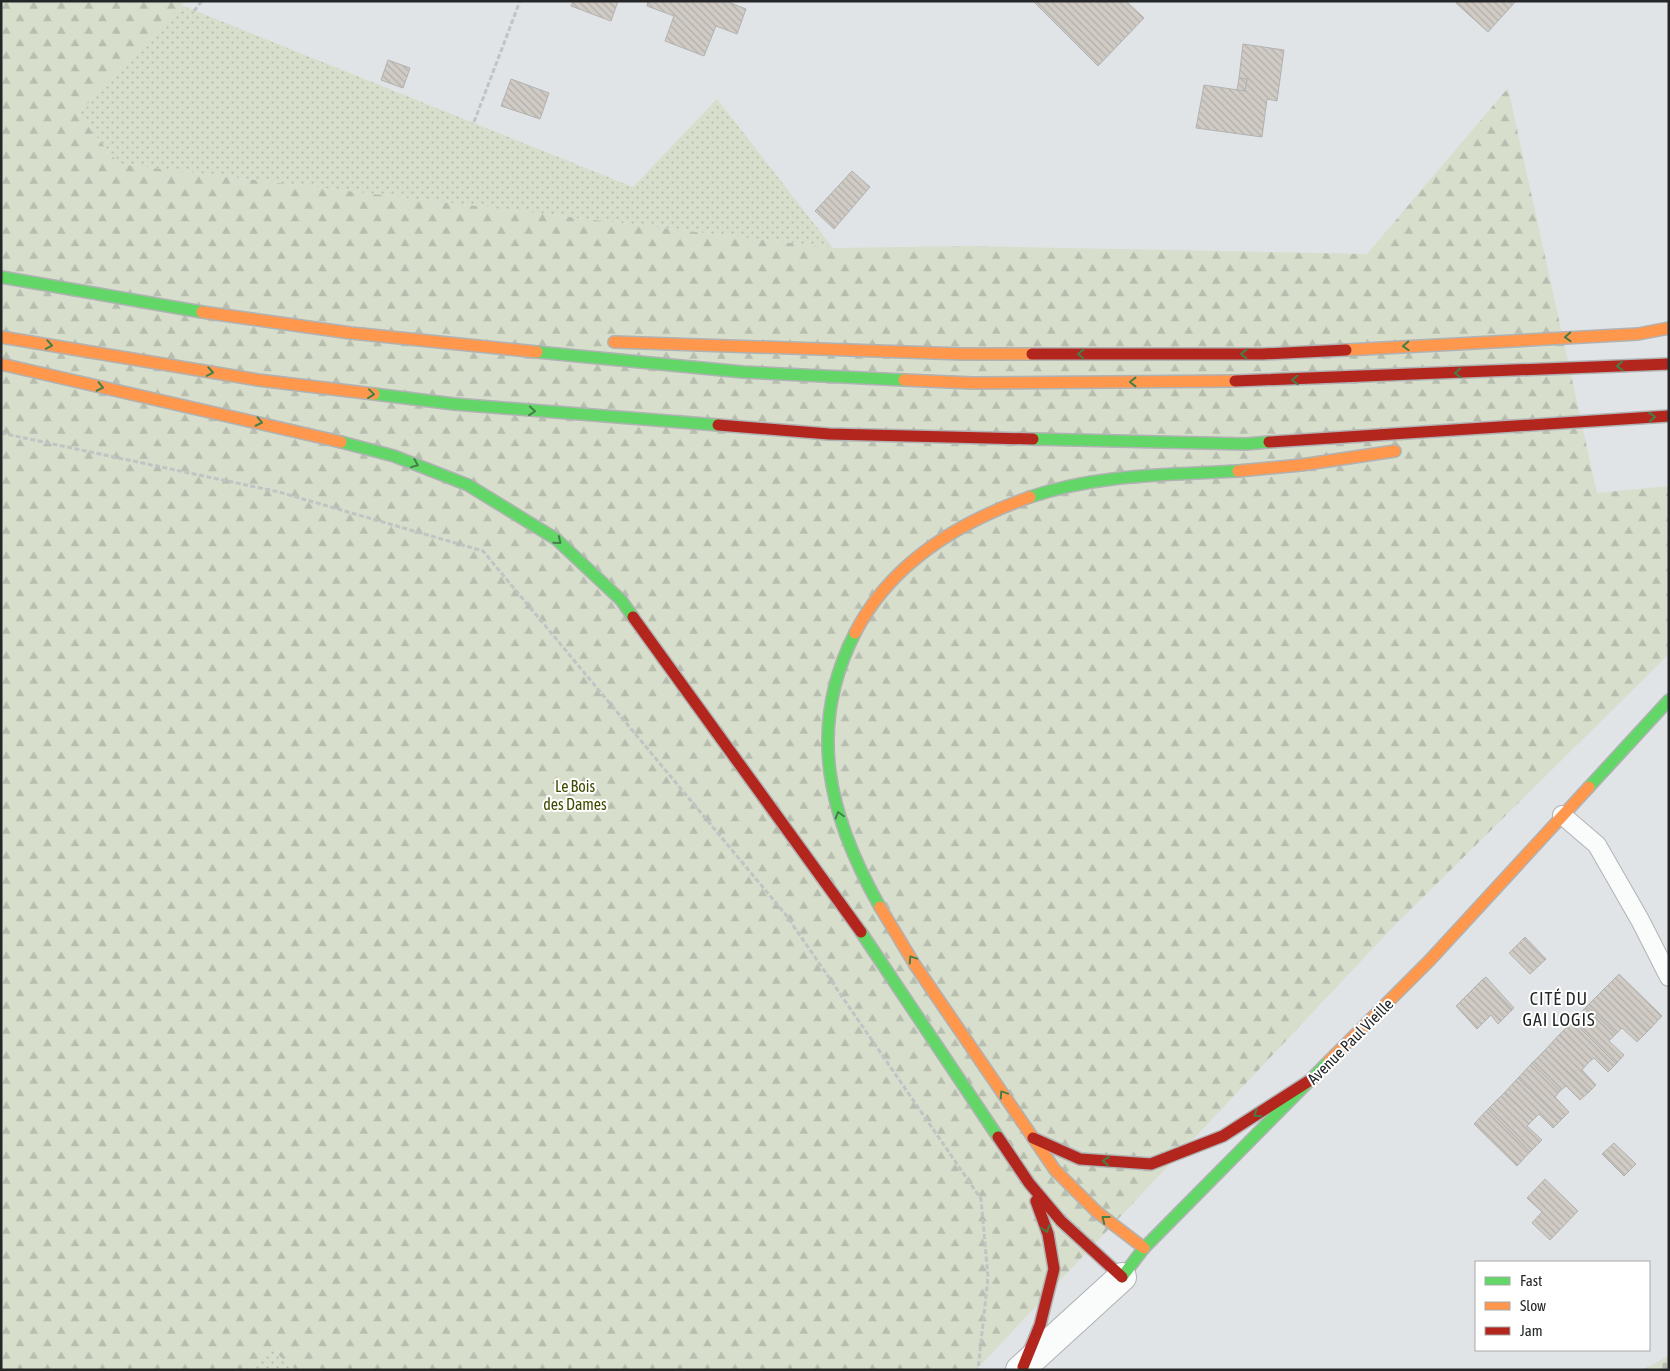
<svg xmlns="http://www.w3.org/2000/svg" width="1670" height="1371" font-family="'Asap Condensed',sans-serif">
<defs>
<pattern id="grass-dots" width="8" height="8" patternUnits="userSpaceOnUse" patternTransform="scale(1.25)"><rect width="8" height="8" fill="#d7decc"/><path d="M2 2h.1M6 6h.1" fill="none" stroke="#b8beaf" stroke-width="1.8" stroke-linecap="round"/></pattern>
<pattern id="forest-firs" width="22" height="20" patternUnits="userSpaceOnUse" patternTransform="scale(1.25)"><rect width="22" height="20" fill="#d7decc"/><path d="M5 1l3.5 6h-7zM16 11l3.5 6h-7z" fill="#b8beaf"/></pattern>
<pattern id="cemetery-stones" width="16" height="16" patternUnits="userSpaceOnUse" patternTransform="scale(1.25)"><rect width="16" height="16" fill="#d7decc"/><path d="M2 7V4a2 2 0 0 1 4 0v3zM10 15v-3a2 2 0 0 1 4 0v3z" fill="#b8beaf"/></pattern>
<pattern id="building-back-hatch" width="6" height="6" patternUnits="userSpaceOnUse" patternTransform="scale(1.25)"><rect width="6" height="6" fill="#d0cbc5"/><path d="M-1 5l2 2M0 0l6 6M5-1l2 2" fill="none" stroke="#b2aea9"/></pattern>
</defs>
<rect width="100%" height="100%" fill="#e1e4e6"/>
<!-- grass -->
<g fill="url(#grass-dots)">
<path d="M181,5L633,187L717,99L833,248L119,164L78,114Z"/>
<path d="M271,1349L296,1370H245Z"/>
</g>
<!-- forest -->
<path fill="url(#forest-firs)" d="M1,1H185L78,114L119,164L833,248L970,246L1367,254L1508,88L1597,493L1669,486V654L1393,927L976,1370H296L271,1349L245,1370H1Z"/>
<!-- cemetery -->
<path fill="url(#cemetery-stones)" d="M1669,1355V1370H1643Z"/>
<!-- building -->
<g fill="url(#building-back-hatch)" stroke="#b1b2b2">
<path d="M573,1H618L611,21L571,6Z"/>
<path d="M648,1H726L746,9L737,34L716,26L704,56L665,41L674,16L647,6Z"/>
<path d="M1033,1H1126L1144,18L1098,66Z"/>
<path d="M1457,1H1516L1488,32L1456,3Z"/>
<path d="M1243,44L1284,50L1277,101L1267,99L1262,137L1196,128L1204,85L1245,91L1247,79L1239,78Z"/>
<path d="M388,60L410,68L403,88L381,80Z"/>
<path d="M1239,78L1247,79L1245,91L1237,90Z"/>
<path d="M511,79L549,93L540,119L501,106Z"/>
<path d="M852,171L870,187L834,229L815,211Z"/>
<path d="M1525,937L1546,959L1530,974L1509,953Z"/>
<path d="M1619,974L1662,1016L1648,1031L1604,989Z"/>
<path d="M1486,977L1514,1008L1511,1011L1482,980Z"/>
<path d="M1482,980L1511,1011L1498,1024L1491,1015L1477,1029L1456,1006Z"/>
<path d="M1604,989L1648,1031L1637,1042L1622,1028L1616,1034L1587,1006Z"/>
<path d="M1587,1006L1616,1034L1609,1041L1624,1055L1616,1064L1573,1021Z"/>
<path d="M1573,1021L1616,1064L1608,1072L1594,1058L1588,1063L1559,1035Z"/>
<path d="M1559,1035L1588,1063L1582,1070L1596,1085L1589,1092L1545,1050Z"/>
<path d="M1545,1050L1589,1092L1580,1100L1566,1086L1560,1091L1532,1063Z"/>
<path d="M1532,1063L1560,1091L1555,1097L1569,1112L1561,1120L1518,1078Z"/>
<path d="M1518,1078L1561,1120L1553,1128L1539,1114L1533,1120L1504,1093Z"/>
<path d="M1504,1093L1533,1120L1527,1126L1542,1140L1530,1152L1488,1109Z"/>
<path d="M1488,1109L1530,1152L1517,1166L1474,1124Z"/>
<path d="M1614,1143L1636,1164L1624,1176L1602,1154Z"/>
<path d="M1545,1179L1578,1211L1550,1240L1532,1223L1542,1212L1527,1198Z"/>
</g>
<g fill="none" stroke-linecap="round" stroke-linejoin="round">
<defs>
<path id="lane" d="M1562,815L1597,845L1640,920L1669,977"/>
<path id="street" d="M1020,1370L1122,1277"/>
<g id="fast">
<path d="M1,277L202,312"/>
<path d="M537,352L743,372L904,380"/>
<path d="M374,394L454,404L718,425"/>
<path d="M1033,439L1246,444L1269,442"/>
<path d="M341,442L394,456L468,485L556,539L621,600L633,617"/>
<path d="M1030,497C1097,474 1168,475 1238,471"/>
<path d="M855,633C806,729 829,817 880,907"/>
<path d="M1589,787L1669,700"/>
<path d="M861,932L998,1137"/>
<path d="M1122,1277L1144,1248L1329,1061"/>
</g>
<g id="slow">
<path d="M202,312L351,333L537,352"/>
<path d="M1,337L258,380L374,394"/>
<path d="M614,342L963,354H1032"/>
<path d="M1346,350L1638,334L1669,328"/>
<path d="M1,364L341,442"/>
<path d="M904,380L972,383L1235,381"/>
<path d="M1238,471L1301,465L1395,451"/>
<path d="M855,633C890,564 959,522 1030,497"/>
<path d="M880,907L915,965L1055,1170L1097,1212L1144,1248"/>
<path d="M1329,1061L1430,960L1589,787"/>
</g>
<g id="jam">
<path d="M1032,354H1263L1346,350"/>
<path d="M1235,381L1669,364"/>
<path d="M718,425L829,434L1033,439"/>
<path d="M1269,442L1669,416"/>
<path d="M633,617L861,932"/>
<path d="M998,1137L1029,1183L1061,1221L1122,1277"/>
<path d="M1033,1138L1080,1159L1151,1164L1223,1136L1312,1079"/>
<path d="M1023,1367L1040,1325L1054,1269L1048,1234L1036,1201"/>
</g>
</defs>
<!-- lane casing -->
<use href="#lane" stroke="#b0b2b4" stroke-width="20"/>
<!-- street casing -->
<use href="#street" stroke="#b0b2b4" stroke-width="30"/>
<!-- fast casing -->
<use href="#fast" stroke="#b0b2b4" stroke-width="14"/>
<!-- slow casing -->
<use href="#slow" stroke="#b0b2b4" stroke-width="14"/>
<!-- jam casing -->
<use href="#jam" stroke="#b0b2b4" stroke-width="14"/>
<!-- path -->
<g stroke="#c2c3c4" stroke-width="3" stroke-dasharray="5 2.5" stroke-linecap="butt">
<path d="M194,11L202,1"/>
<path d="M474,122L520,1"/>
<path d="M1,433L279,492L483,551L786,915L981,1199L988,1277L978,1370"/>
</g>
<!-- lane -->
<use href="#lane" stroke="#fafbfb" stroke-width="18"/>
<!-- street -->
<use href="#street" stroke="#fafbfb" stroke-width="28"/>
<!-- fast -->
<use href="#fast" stroke="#63d668" stroke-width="11"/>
<!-- slow -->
<use href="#slow" stroke="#ff974d" stroke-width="11"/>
<!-- jam -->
<use href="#jam" stroke="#b3261e" stroke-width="11"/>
</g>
<!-- one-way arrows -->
<defs><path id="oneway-chevron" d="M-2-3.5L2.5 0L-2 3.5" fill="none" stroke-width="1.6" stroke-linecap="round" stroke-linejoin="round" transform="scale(1.25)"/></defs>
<g stroke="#447e48">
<use href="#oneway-chevron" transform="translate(1568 337) rotate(177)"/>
<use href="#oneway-chevron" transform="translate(49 345) rotate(10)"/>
<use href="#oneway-chevron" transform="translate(1406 346) rotate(177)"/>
<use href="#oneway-chevron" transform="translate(1081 354) rotate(180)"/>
<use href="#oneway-chevron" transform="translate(1244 354) rotate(180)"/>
<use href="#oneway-chevron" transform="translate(1620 366) rotate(177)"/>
<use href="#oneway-chevron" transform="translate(210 372) rotate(10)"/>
<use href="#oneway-chevron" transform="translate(1458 373) rotate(177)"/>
<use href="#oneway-chevron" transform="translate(1295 380) rotate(177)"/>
<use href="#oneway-chevron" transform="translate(1133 382) rotate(180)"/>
<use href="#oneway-chevron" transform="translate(100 387) rotate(12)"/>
<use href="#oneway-chevron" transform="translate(371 394) rotate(7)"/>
<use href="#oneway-chevron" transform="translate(532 411) rotate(5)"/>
<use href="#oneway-chevron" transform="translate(1652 417) rotate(-4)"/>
<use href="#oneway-chevron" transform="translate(259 422) rotate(12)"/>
<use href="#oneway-chevron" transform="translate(415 464) rotate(22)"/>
<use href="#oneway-chevron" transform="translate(558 541) rotate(39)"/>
<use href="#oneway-chevron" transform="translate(839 815) rotate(-106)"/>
<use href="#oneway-chevron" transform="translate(912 959) rotate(-124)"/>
<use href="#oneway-chevron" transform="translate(1003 1094) rotate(-124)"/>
<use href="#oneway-chevron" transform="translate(1257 1114) rotate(147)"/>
<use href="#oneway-chevron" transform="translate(1106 1161) rotate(-176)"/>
<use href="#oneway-chevron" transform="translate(1105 1219) rotate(-142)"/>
<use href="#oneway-chevron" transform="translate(1046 1229) rotate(72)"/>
</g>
<g text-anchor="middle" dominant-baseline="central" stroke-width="4" stroke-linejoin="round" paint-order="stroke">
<!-- park labels -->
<g font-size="16" fill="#3e4b00" stroke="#fff">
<text x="575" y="786">Le Bois<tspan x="575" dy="18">des Dames</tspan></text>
</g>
<!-- street labels -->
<g font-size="16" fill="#242627" stroke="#fff">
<text transform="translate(1350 1041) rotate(-45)">Avenue Paul Vieille</text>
</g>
<!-- neighbourhood labels -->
<g font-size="18" letter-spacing="1" fill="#242627" stroke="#fff">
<text x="1559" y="998">CITÉ DU<tspan x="1559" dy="21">GAI LOGIS</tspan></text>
</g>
</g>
<!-- border -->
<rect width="1670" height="1371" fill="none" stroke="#242627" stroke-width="5"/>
<!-- legend -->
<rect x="1475" y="1261" width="175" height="90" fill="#ffffff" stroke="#a7a8a9"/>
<rect x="1485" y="1277" width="25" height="8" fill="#63d668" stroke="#a7a8a9"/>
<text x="1520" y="1286" font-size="15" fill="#242627">Fast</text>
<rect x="1485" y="1302" width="25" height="8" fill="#ff974d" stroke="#a7a8a9"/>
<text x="1520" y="1311" font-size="15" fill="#242627">Slow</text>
<rect x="1485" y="1327" width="25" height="8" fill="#b3261e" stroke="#a7a8a9"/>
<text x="1520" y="1336" font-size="15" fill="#242627">Jam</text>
</svg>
